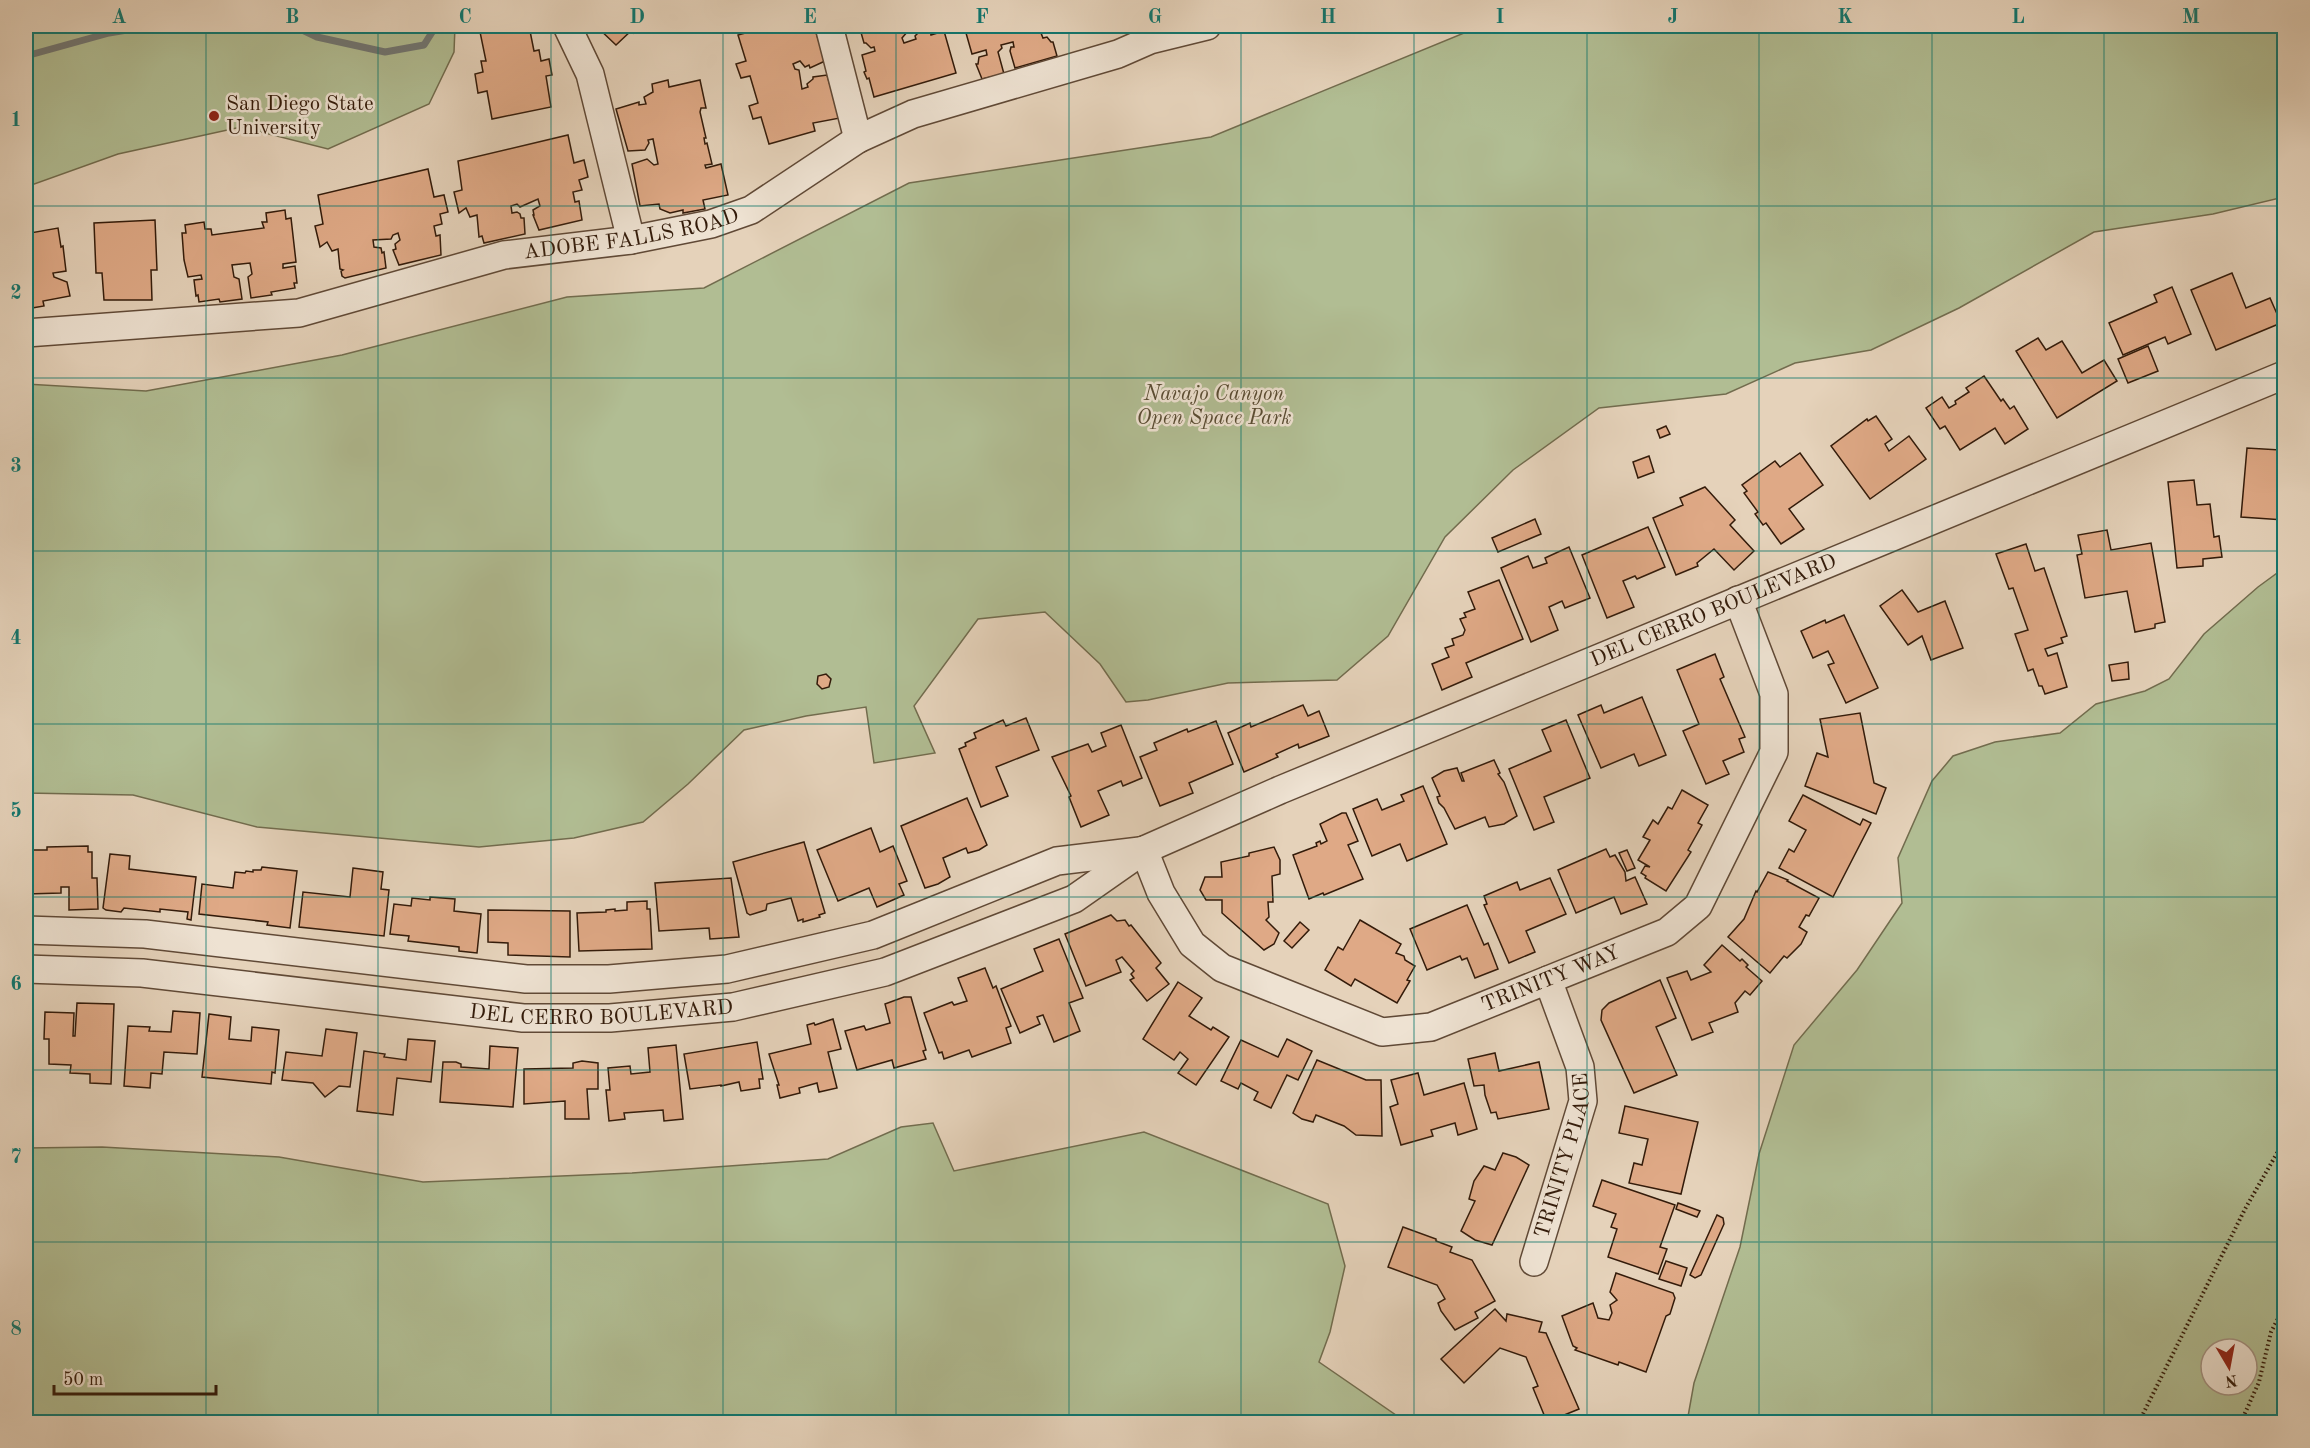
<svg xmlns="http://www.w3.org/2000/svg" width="2310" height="1448" font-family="'Old Standard TT',serif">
<rect width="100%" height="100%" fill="#e5d2ba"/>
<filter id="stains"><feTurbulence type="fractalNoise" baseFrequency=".00333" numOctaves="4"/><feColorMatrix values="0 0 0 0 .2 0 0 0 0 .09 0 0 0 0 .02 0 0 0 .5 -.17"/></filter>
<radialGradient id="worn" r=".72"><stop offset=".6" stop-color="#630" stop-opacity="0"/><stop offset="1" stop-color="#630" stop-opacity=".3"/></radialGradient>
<!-- green -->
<g fill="#b1bd93" stroke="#726c4e" stroke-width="1.5" fill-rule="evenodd">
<path d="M26,26H455L454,52L429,104L328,149L241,127L118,154L26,187Z"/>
<path d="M1481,26H2284V197L2213,214L2094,232L1959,308L1871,350L1795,363L1726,394L1599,408L1513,470L1445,537L1388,636L1337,680L1228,683L1148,700L1126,702L1100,664L1045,612L978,619L914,706L935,753L874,763L866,707L806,716L744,730L688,784L643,822L574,838L479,847L257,827L133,795L26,793V384L146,391L342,355L567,297L704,288L909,183L1211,137Z"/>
<path d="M2284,568V1422H1687L1694,1383L1740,1247L1759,1154L1794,1045L1857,970L1902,903L1898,858L1932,781L1953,756L1995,742L2060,733L2096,704L2145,691L2169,679L2204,634L2258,587ZM2211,1349H2247V1385H2211Z"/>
<path d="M933,1123L954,1171L1144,1132L1328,1204L1345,1266L1330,1332L1319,1362L1406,1422H26V1148L102,1147L279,1157L423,1182L632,1173L828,1159L901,1127Z"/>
</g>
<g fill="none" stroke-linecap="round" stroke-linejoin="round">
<!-- stream -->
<g stroke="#717774" stroke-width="7">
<path d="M294,26L317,37L385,52L424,45L436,26"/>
<path d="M26,56L109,33L151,26"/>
</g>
</g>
<!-- building -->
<g fill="#dfa986" stroke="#331b0a" stroke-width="1.5">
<path d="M529,26L534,51L539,50L541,61L549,59L552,75L546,76L551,107L492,119L487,91L478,93L475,74L483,72L481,61H486L480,32Z"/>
<path d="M596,26H642L634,33L632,30L616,45Z"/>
<path d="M771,26H814L825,61L810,68L809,65L805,67L800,61L793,64L795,69L799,70L802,89L808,87L807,84L813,79V77L827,75L840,118L813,123L815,131L769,144L761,117L753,119L749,106L758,103L750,76L741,78L736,64L746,61L738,35Z"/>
<path d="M871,26H907L909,30L902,38L904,43L916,39L915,36L919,32L917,26H939L930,30L931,35L944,31L956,73L874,97L869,78L867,79L864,72L866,71L862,55L875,51L874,47L871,48L866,43H864L860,29Z"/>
<path d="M964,26H1054L1055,29L1041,33L1043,38L1047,37L1051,42H1053L1057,56L1015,68L1010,51L1011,47H1014L1013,42L1001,45L1002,48L998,52L1004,74L982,79L976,64H978L979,57L987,55L986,50L972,54Z"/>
<path d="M668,80L669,87L700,80L706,108H701L700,112L706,138H704L705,144L707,143L712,164L705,165L706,168L721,164L728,195L703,200L705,209L683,213V210L670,213L660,209L659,204L640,206L632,164L647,159L654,165L658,164L653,139L648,140L649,143L645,150L628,151L616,109L639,102V105L646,104L644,97L653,92L652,84Z"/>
<path d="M568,135L574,163L584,160L588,177L579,180L582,190L573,192L575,202L579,201L582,220L539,230L533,215H534L533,210L540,206L538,199L520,207L517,204L511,206L512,213L517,212L520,214L521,218H524L525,234L484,243L482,236L479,237L477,215L470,217L466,208L459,213L454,192L462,190L458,161Z"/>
<path d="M428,169L434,197L444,195L448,212L440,214L442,224L434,226L436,236L440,235L441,255L399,265L393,250L396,249L395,244L400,240L398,233L393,235L391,239L373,240L374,247L381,248L382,253L384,252L386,268L345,278L342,276L341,271L343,270L340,269L338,249L332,251L327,242L320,247L315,226L323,224L318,195Z"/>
<path d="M285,210L286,219L291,218L296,262L283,264V268L295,266L297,283H294L295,288L271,292L272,295L251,298L248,277L252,274L250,263L232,265L234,277L239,279L242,299L220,302L219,299L199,302L198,295L196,296L194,280L202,279L201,275L188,277L184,260L182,233H186L185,225L204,222L205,229H211L212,235L264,228L262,222H267L266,213Z"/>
<path d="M155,220L157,270H151L152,300H104L102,273H96L94,223Z"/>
<path d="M58,228L61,247L63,246L66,271L53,273L54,277L67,282L70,296L43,301L44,306L26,309V240L31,239L30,233Z"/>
<path d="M2232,273L2246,308L2270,298L2281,323L2216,350L2191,290Z"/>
<path d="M2172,287L2191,334L2168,344L2165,337L2123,355L2109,323L2157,302L2154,295Z"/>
<path d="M2038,338L2046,350L2062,341L2082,373L2104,360L2117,381L2057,418L2016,351Z"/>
<path d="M2148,346L2158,371L2128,383L2118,359Z"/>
<path d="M1984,376L2001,401L2003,399L2010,409L2014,406L2028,429L2005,444L1995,428L1960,450L1945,426L1940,429L1926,408L1942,397L1949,408L1956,404L1955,401L1969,392L1966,388Z"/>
<path d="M1876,416L1892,439L1885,444L1889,451L1909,436L1926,459L1870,499L1831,446L1867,419L1868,421Z"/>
<path d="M1666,426L1670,434L1660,438L1657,430Z"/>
<path d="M2282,426H2284V520L2241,517L2247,448L2280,450Z"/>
<path d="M1800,453L1823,485L1789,509L1804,529L1781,544L1766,523L1763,525L1755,514L1758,512L1744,493L1747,491L1742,485L1775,461L1780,467Z"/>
<path d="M1649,456L1654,472L1638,478L1633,462Z"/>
<path d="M2194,480L2197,505L2210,504L2214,537L2219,536L2222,557L2203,559V566L2177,568L2168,482Z"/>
<path d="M1705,487L1735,520L1730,525L1754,551L1734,570L1714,549L1697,563L1698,566L1676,575L1653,518L1683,505L1680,498Z"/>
<path d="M1535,519L1541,534L1498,552L1492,538Z"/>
<path d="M1648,527L1665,567L1637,579L1635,576L1623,581L1634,607L1607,618L1582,555Z"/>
<path d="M2107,530L2111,550L2151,543L2165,622L2155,624V628L2135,632L2127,591L2085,598L2077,555L2082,554L2078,535Z"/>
<path d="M2026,544L2035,571L2044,568L2067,636L2061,638L2063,643L2045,649L2048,656L2057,653L2067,687L2045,694L2042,686H2039L2033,669L2028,671L2015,634L2028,630L2013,588L2009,589L1996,554Z"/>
<path d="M1569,547L1590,598L1565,608L1562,601L1549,607L1558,630L1531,642L1501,568L1528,556L1533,568L1547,563L1545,558Z"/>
<path d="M1499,580L1523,639L1466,663L1472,677L1442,690L1432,664L1449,657L1445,648L1454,645L1452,639L1463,635L1465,630L1460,619L1466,617L1464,613L1475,609L1468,592Z"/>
<path d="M1902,590L1918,612L1945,601L1963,648L1931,660L1922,636L1908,645L1880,606Z"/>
<path d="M1844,615L1878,688L1846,703L1828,665L1834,663L1828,651L1813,658L1801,631L1825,620L1826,623Z"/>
<path d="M1715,654L1724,677L1720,679L1745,737L1739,739L1744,752L1723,761L1729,774L1706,784L1683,731L1699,724L1677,670Z"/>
<path d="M2128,662L2129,679L2112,681L2109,665Z"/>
<path d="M826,674L831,679L829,687L822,689L817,684L818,676Z"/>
<path d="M1642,697L1666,755L1639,766L1634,754L1601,768L1578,715L1601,705L1604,713Z"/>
<path d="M1303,705L1308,716L1319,711L1329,736L1299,748L1298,744L1276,754L1278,757L1244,772L1228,733L1250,723L1251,727Z"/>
<path d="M1860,713L1874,783L1886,788L1876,814L1805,786L1817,753L1828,757L1820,719Z"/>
<path d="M1026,718L1039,750L996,767L1008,796L981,807L959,749L966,746L965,743L976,738L974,733L1003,720L1006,726Z"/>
<path d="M1566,720L1590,778L1544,797L1554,822L1534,830L1509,769L1551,751L1542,730Z"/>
<path d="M1216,721L1233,764L1189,783L1193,793L1160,806L1140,757L1157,750L1154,743L1187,729L1188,732Z"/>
<path d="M1121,725L1142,778L1123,786L1121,781L1098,791L1109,815L1081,827L1069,797L1071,796L1052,757L1088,744L1092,752L1106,746L1101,733Z"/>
<path d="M1494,760L1500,773L1498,774L1504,782L1517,816L1504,824L1489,827L1485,817L1455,829L1444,808L1439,803L1437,797L1440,796L1432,778L1444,771L1457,768L1462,781H1464L1461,773Z"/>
<path d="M1423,786L1447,844L1407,861L1400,844L1372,856L1353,809L1377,799L1382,810L1404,801L1401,795Z"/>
<path d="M1682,790L1708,805L1698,823L1702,825L1688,850L1691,852L1666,891L1645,878L1646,876L1641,873L1645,866L1650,867L1638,860L1650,840L1643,837L1653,820L1658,824L1668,807L1672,809Z"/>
<path d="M1803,795L1860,825L1863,819L1871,823L1833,897L1779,868L1789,849L1794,852L1806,830L1789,821Z"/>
<path d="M967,798L987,845L979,850L968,853L966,848L943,858L950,877L938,884L925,888L901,826Z"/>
<path d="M1342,813H1346L1358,841L1348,845L1363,879L1324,895L1323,893L1309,899L1293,855L1317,846L1316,843L1320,841L1321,844L1327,841L1320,824Z"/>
<path d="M871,828L880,852L893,846L907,881L899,884L904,895L877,907L869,888L838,901L817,850Z"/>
<path d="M804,842L825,913L819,915L820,917L803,922V919L798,921L791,898L767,904L766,910L750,915L747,913L733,862Z"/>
<path d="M88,846V852H92V878H97L98,909L69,910V887H61V893L26,894V850H47V847Z"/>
<path d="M1274,847L1280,860V874L1272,876L1273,902H1268L1269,917L1266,920L1279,933L1274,944L1264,950L1222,913V900H1206L1200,890L1205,877H1222L1221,862L1249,856V853Z"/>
<path d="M1606,849L1610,857L1615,855L1625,872L1626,881L1635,877L1647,904L1621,914L1614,897L1576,913L1558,870Z"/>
<path d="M1627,850L1635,868L1627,871L1619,853Z"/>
<path d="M110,854L130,856L129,869L196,877L191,920L187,919L188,912L160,909V912L124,908L121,912L106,910L103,908Z"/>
<path d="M262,867L297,871L290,928L267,925L268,922L199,914L202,884L233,888L235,872L245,873L246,871L253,872V870H261Z"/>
<path d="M353,868L383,872L381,889L389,890L384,936L299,927L303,892L350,897Z"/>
<path d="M1768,872L1788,880L1787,881L1819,898L1809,916L1806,915L1799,927L1807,932L1801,944L1787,958L1784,956L1770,973L1728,937L1744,919L1756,891L1757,892Z"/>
<path d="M731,878L739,937L710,939L709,928L659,931L655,883Z"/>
<path d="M1550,878L1566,914L1526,931L1535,952L1509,963L1484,905L1487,904L1484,896L1517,882L1520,890Z"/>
<path d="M430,897L455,899L454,911L481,914L477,953L459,951V947L408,941L409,936L390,934L394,904L411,906L412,898L430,900Z"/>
<path d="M647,901V909H650L652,949L579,951L577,913L606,912V910L615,909V911L627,910V902Z"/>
<path d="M1467,905L1484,945L1488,943L1498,969L1475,978L1467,958L1462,960L1460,956L1427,970L1410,929Z"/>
<path d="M488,910L570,911V957L508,955V943L488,942Z"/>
<path d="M1111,915L1117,921L1125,920L1129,926L1131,925L1161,963L1156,968L1169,984L1147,1001L1130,980L1134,978L1131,974L1134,971L1122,957L1116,960L1121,972L1086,986L1065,934Z"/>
<path d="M1360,920L1401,944L1396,953L1404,956L1405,960L1415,966L1407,980L1410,981L1397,1003L1355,979L1351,986L1325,970L1338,947L1343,950Z"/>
<path d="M1300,922L1309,930L1292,948L1284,941Z"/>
<path d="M1059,939L1083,998L1069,1003L1080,1031L1054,1042L1043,1015L1037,1017L1040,1024L1020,1033L1001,989L1043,971L1034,949Z"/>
<path d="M1722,945L1740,961L1742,959L1748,965L1746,967L1762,981L1750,995L1745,991L1735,1003L1738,1012L1709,1023L1713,1032L1692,1040L1667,978L1687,971L1691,980L1711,972L1704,965Z"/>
<path d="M985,968L993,988L996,986L1011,1026L1006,1028L1011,1043L972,1057L969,1050L944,1059L942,1052L939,1053L924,1013L952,1002L954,1005L967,1001L958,978Z"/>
<path d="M1660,980L1676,1018L1656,1027L1677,1075L1634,1093L1601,1020L1602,1010L1609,1003Z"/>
<path d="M1178,982L1202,998L1189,1016L1211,1030L1213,1027L1229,1037L1196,1085L1178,1073L1188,1059L1180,1052L1174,1060L1143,1039Z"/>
<path d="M904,997H911L926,1050L923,1051L926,1059L894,1068L892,1060L857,1070L845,1031L864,1026L866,1030L890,1023L885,1004Z"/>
<path d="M77,1003L114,1004L111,1084L90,1083V1074L70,1073L71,1065L49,1064V1039H44L45,1012L74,1013L73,1036H75Z"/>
<path d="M26,1006H30L31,1074H26Z"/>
<path d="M173,1011L200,1013L197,1054L164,1052L162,1074L151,1073L150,1088L124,1086L128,1026L150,1027L149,1031L171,1032Z"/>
<path d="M209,1014L231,1017L229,1039L251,1041L252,1027L279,1030L275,1073L272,1072L271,1084L202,1077Z"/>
<path d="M833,1019L841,1049L828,1052L837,1088L819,1092L817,1083L799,1088L800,1093L780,1098L777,1085H779L769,1054L811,1044L807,1025L814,1023L815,1025Z"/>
<path d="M326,1029L357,1033L350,1087L339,1086L325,1097L313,1083L282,1080L286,1052L322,1056Z"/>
<path d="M408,1039L435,1041L431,1082L397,1078L393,1115L357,1111L364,1051L385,1054L384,1057L406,1060Z"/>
<path d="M1287,1039L1312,1051L1298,1080L1287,1075L1271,1108L1254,1100L1258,1092L1241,1083L1238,1089L1221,1081L1241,1040L1278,1057Z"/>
<path d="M757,1042L763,1079H759L760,1088L741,1091L739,1082L721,1086V1085L690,1089L684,1054Z"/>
<path d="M676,1045L683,1119L664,1121L663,1110L624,1113L625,1119L609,1121L606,1090H610L608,1068L630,1066L631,1074L650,1072L648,1048Z"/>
<path d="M490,1046L518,1048L513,1107L440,1102L443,1062H456L461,1064V1067L489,1069Z"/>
<path d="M1495,1053L1499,1071L1539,1062L1549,1109L1498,1119L1496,1112L1491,1113L1485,1095L1484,1085L1474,1086L1468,1059Z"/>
<path d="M1317,1060L1366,1080H1381L1382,1136L1356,1135L1344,1126L1316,1115L1313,1122L1302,1119L1293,1113Z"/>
<path d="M582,1061L598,1063V1089H587L589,1119H565V1101L524,1104V1069L573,1068V1063Z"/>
<path d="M1418,1073L1424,1095L1464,1083L1477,1129L1458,1135L1455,1123L1431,1130L1433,1136L1401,1145L1390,1107L1398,1104L1391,1080Z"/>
<path d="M1625,1106L1698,1122L1681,1194L1629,1183L1634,1163L1642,1165L1648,1139L1619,1133Z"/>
<path d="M1503,1153L1516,1157L1529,1165L1492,1245L1475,1240L1461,1231L1475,1201L1469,1199L1474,1181L1484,1166L1495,1170Z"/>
<path d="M1602,1180L1675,1205L1660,1247L1667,1249L1658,1274L1608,1257L1617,1229L1611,1227L1616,1214L1593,1206Z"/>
<path d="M1678,1203L1700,1211L1697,1217L1676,1209Z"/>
<path d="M1717,1215L1723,1218L1724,1224L1701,1275L1695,1278L1690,1275Z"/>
<path d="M1403,1227L1436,1239V1241L1452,1247L1450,1252L1472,1260L1495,1301L1475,1312L1478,1318L1455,1330L1441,1311L1438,1303L1445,1299L1437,1285L1388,1267Z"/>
<path d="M1666,1261L1687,1268L1681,1286L1659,1279Z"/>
<path d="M1616,1273L1673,1293L1675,1298L1670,1314L1666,1316L1646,1372L1619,1362L1618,1365L1575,1350L1577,1348L1573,1346L1562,1316L1593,1303L1598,1318L1609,1320L1612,1313L1610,1305L1617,1300L1610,1292Z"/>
<path d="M1495,1309L1506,1321L1507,1314L1542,1322L1539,1332L1546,1333L1579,1409L1547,1422L1533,1388L1538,1386L1526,1357L1500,1348L1464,1383L1441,1359Z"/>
</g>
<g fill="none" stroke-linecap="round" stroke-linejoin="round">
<defs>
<g id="minor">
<path d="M567,26L590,74L631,240"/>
<path d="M829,26L858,139"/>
<path id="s1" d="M26,333L299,313L504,255L631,240L711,224L751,210L858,139L913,114L1118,54L1150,40L1207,26"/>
<path id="s2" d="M1144,850L1161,893L1192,944L1222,968L1382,1032L1431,1027L1667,932L1698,906L1774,752V694L1738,600"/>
<path d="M26,930L145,934L526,979H609L727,969L873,935L1057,861L1140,851"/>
<path id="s3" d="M26,969L142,973L523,1018H610L733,1007L885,972L1074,899L1144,850L1280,790L2284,375"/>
<path id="s4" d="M1534,1262L1583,1101L1580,1067L1548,980"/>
</g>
</defs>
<!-- minor casing -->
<use href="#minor" stroke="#604936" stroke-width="30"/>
<!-- path -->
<g stroke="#331b0a" stroke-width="4" stroke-dasharray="1.5 3" stroke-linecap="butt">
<path d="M2139,1422L2245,1209L2284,1141"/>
<path d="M2241,1422L2259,1382L2271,1332L2284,1307"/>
</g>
<!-- minor -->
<use href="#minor" stroke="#eee2d2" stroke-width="27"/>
</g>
<!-- grid -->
<path fill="none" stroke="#0f766e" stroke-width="1.5" stroke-opacity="0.55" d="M206,26V1422M378,26V1422M551,26V1422M723,26V1422M896,26V1422M1069,26V1422M1241,26V1422M1414,26V1422M1587,26V1422M1759,26V1422M1932,26V1422M2104,26V1422M26,206H2284M26,378H2284M26,551H2284M26,724H2284M26,897H2284M26,1070H2284M26,1242H2284"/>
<!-- markers -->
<circle fill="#8f2418" stroke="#eee2d2" stroke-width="2" cx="214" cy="116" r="6"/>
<g text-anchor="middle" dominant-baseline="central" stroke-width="5" stroke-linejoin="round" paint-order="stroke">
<!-- poi labels -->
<g font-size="21" fill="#331b0a" stroke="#eee2d2" text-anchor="start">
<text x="226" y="104">San Diego State<tspan x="226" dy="24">University</tspan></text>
</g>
<!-- street labels -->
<g font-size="21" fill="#331b0a" stroke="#eee2d2">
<text stroke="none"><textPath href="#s1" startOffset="616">ADOBE FALLS ROAD</textPath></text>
<text stroke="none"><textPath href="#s3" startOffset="1772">DEL CERRO BOULEVARD</textPath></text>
<text stroke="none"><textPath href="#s2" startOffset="495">TRINITY WAY</textPath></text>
<text stroke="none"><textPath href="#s3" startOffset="578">DEL CERRO BOULEVARD</textPath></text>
<text stroke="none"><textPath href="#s4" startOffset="111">TRINITY PLACE</textPath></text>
</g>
<!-- park labels -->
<g font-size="21" font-style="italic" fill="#594c33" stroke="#eee2d2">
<text x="1214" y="394">Navajo Canyon<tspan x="1214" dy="24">Open Space Park</tspan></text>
</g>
</g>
<!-- margin -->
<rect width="2310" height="1448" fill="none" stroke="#e5d2ba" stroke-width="66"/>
<!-- north arrow -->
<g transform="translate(2229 1367) rotate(170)"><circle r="28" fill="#eee2d2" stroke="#a39282" stroke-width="1.5"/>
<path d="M0-4.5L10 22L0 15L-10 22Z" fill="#8f2418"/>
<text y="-9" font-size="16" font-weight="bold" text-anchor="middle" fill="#331b0a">N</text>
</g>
<!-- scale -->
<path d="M54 1385v9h162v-9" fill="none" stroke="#331b0a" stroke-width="3"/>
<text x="63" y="1385" font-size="18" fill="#331b0a" stroke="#eee2d2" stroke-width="4.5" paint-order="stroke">50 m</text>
<rect x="33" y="33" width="2244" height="1382" fill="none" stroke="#0f766e" stroke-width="2"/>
<g font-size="20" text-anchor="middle" font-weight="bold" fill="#0f766e">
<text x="119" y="23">A</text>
<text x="292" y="23">B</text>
<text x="465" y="23">C</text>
<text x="637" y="23">D</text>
<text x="810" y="23">E</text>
<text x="982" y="23">F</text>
<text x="1155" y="23">G</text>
<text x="1328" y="23">H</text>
<text x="1500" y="23">I</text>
<text x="1673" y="23">J</text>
<text x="1845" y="23">K</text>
<text x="2018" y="23">L</text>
<text x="2191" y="23">M</text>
<text x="16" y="126">1</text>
<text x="16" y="299">2</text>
<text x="16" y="472">3</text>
<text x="16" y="644">4</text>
<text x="16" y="817">5</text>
<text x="16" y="990">6</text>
<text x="16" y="1163">7</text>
<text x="16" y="1335">8</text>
</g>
<rect width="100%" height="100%" filter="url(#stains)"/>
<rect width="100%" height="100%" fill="url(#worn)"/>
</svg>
